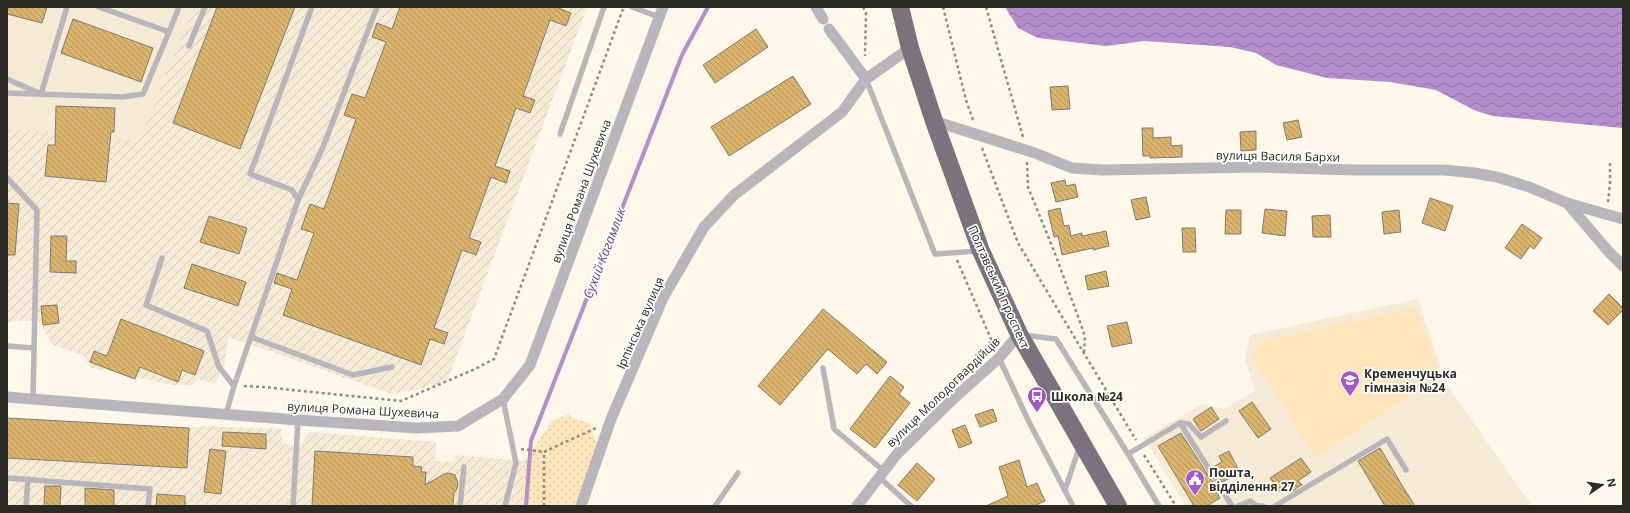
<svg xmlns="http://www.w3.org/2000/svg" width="1630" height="513" font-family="'Open Sans',sans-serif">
<defs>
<pattern id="industrial-furrows" width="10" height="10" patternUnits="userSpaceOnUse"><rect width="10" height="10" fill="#f5ead5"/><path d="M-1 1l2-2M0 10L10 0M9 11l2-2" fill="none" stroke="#d2c9b7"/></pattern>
<pattern id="grass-dots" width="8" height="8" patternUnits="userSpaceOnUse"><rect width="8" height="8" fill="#fee5bb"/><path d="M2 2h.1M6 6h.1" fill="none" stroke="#dac5a1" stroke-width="1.8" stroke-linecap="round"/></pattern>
<pattern id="water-waves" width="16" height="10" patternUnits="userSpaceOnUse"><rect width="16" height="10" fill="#b48dcc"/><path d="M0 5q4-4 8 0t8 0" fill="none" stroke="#9373a5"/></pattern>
<pattern id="building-back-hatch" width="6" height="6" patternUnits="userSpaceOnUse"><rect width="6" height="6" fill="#dab46d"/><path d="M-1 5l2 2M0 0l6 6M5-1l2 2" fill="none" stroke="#b19359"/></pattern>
</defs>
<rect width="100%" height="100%" fill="#fff7e9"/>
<!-- built -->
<g fill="#f5ead5">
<path d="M7,7H193L139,141L7,128Z"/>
<path d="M1418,299L1445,382L1532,506H1186L1144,438L1202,404L1224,409L1255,391L1245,360L1250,335Z"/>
</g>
<!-- industrial -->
<g fill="url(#industrial-furrows)">
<path d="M193,7H587L448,379L433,386L392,394L228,337L225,364L215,384L198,379L194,385H174L91,368L84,356L53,345L38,320L7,322V128L139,141Z"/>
<path d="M7,418L189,428L204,426L281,429L282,444L301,445L309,432L436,442L435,461L454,462L455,455L525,461L522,506H7Z"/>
</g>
<!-- grass -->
<path fill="url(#grass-dots)" d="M569,414L572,418L590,423L597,449L576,506H522L525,461L552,421Z"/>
<!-- pitch -->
<path fill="#fee5bb" d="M1416,307L1439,377L1315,458L1252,355L1262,341Z"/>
<!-- water -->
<path fill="url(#water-waves)" d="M1005,7H1623V128L1493,116L1476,111L1436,90L1390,82L1327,78L1276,65L1256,53L1230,47L1144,41L1106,46L1038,38L1018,28Z"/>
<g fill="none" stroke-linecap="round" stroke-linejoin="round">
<!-- stream -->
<path stroke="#b48dcc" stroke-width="4" d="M526,506L531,441L682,55L708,7"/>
</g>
<!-- building -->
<g fill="url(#building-back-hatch)" stroke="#817a6e">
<path d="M7,7H47L42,23L7,14Z"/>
<path d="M217,7H295L240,149L173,123Z"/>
<path d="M400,7H556L571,13L566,26L550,20L523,96L535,100L530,113L516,108L495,166L510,171L506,183L491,177L469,238L481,242L476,255L462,250L434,328L448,333L444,344L430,339L421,365L283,315L292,289L274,283L277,273L297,280L314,233L301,229L310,204L324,209L356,119L344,115L352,94L365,98L386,42L372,37L377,23L392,29Z"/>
<path d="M73,19L153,48L141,82L61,53Z"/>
<path d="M756,29L768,47L715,83L703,65Z"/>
<path d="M793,76L811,104L729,156L711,127Z"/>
<path d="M1068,86L1070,109L1052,110L1050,87Z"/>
<path d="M56,106L115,108L114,132H111L106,182L45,176L48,145H55Z"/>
<path d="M1298,120L1302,137L1287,140L1283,123Z"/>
<path d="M1142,128H1153V138L1171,137V146L1182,145V157L1150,158V156H1143Z"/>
<path d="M1256,131V150L1241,151L1240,132Z"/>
<path d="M1065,180L1066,186L1075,184L1078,197L1056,202L1051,183Z"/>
<path d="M1146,197L1150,217L1136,220L1131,200Z"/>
<path d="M1430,198L1453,206L1445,231L1422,223Z"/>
<path d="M7,203L19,204L15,255H7Z"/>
<path d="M1060,208L1064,226L1069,225L1071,236L1082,233V236L1106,231L1109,246L1093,250V248L1062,255L1058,236L1054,237L1048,211Z"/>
<path d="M1265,209L1287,211L1285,236L1262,233Z"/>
<path d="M1226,210H1241V234H1225Z"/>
<path d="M1399,210L1401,232L1384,234L1382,212Z"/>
<path d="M1330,215L1331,237H1313L1312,216Z"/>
<path d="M209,216L247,228L239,254L200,242Z"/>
<path d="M1522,224L1542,238L1534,249L1530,246L1521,259L1505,248Z"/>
<path d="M1182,228H1195L1196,252H1183Z"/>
<path d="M51,236H67L66,261H76V273L50,272Z"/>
<path d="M192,264L246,282L238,306L184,288Z"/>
<path d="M1106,271L1109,286L1088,290L1085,276Z"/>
<path d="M1609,294L1623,308V310L1608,325L1593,311Z"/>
<path d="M57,305L59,323L43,325L41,306Z"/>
<path d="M823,309L887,362L877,374L866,364L857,374L828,349L780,405L758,386Z"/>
<path d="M121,319L204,351L195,375L182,370L178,382L140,367L135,379L90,362L94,351L107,356Z"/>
<path d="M1127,322L1132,343L1112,347L1107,326Z"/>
<path d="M890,376L904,387L899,394L910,403L875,448L850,429Z"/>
<path d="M1252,402L1271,429L1258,438L1239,411Z"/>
<path d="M1211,407L1219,419L1201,431L1193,419Z"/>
<path d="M993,409L997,421L980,427L975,415Z"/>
<path d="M7,418L189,428L187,468L7,458Z"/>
<path d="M965,425L972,443L959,448L952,430Z"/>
<path d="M223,432L266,434V449L222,446Z"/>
<path d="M1181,433L1215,486L1213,487L1220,498L1207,506H1194L1158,446Z"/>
<path d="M1380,448L1403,487L1415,506H1385L1358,461Z"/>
<path d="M210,449L226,451L221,494L204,492Z"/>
<path d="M315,451L413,457V466L422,467L421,472H426L425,485L444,474L449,473L455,475L458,484L457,489L454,493L453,506H312Z"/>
<path d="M1229,451L1240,473L1222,482L1213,467L1222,462L1219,456Z"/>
<path d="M1301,458L1311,472L1298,481L1302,485L1298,487L1293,491L1289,486L1280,492L1270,478Z"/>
<path d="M1019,460L1027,487L1037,483L1045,501L1034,506H986L1008,496L999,467Z"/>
<path d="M917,463L935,479L917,501L898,485Z"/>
<path d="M45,486H61L60,506H44Z"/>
<path d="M85,488L114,490V506H85Z"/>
<path d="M157,494L185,496V506H156Z"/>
</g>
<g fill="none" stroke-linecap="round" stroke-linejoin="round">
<!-- path -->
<g stroke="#918c82" stroke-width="2.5" stroke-dasharray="3 3" stroke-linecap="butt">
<path d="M863,7L866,13L865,56"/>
<path d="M943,7L966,100L973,120"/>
<path d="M986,7L1023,137"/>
<path d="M982,148L1018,243L1136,440"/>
<path d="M1027,162L1028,187L1056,256L1085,336L1084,352"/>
<path d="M1608,202L1610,184V160"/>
<path d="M957,260L994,346"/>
<path d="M244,386L263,387L401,401L475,369L494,359L623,9"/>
<path d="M521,449L544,452"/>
<path d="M1144,455L1176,506"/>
<path d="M544,506V452L596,428"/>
</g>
<!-- service -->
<g stroke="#b8b5bb" stroke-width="5.5">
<path d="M99,7L169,32L179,7"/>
<path d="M632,7L659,17"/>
<path d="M189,46L205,7"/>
<path d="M7,79L41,94L67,7"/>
<path d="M866,79L935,254L979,251"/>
<path d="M7,93L123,97L143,94L169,32"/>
<path d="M560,134L604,7"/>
<path d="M7,178L37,210L33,399"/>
<path d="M298,200L323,147L377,7"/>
<path d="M162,258L146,305L207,331L219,367L234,386"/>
<path d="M1023,335L1056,339L1128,454L1159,506"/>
<path d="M251,337L353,375L392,367"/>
<path d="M7,346L34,348"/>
<path d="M999,358L1029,422L1073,506"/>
<path d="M823,368L834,429L884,471"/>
<path d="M503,399L516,463L505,506"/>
<path d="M226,414L234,386L298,200L292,190L250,174L312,7"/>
<path d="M1180,423L1232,506"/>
<path d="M1128,454L1180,423L1189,424L1201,437L1226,421"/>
<path d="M879,477L911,506"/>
<path d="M7,478L150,489L148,506"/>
<path d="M1065,490L1079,448"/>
<path d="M26,506L28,479"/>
<path d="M293,506L298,420"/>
<path d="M460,506L464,467"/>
<path d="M715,506L738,473"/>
<path d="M1238,506L1250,501L1257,506H1263"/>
<path d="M1275,506L1387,439L1406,470"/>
</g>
<!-- minor -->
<g stroke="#b8b5bb" stroke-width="11">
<path d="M816,7L823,19"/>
<path d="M829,29L866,79"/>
<path d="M934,121L1035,153L1072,168L1103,170L1257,167L1355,170H1445L1474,173L1497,177L1529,187L1567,203L1623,219"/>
<path d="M1567,203L1609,252L1623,266"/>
<path d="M7,397L298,420L417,428L458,426L503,399L530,365L663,7"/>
<path d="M581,506L611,419L663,298L704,227L734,195L842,112L866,79L910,48"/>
<path d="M857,506L897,454L952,400L999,358L1019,334"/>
</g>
<!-- trunk -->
<path stroke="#7a737e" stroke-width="18" d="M900,7L910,48L934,121L981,251L1019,334L1118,506"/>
</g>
<!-- icons -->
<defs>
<symbol id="school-pin" viewBox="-11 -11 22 30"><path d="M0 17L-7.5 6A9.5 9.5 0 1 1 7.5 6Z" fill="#a157ca" stroke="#fff"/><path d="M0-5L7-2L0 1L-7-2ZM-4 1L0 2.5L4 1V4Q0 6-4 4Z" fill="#fff"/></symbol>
<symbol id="bus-pin" viewBox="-11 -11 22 30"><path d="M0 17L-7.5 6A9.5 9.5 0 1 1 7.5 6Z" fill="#a157ca" stroke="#fff"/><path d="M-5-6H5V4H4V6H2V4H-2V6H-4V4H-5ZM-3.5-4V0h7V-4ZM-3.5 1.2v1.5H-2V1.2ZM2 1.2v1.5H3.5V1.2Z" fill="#fff"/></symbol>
<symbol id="civic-pin" viewBox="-11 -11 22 30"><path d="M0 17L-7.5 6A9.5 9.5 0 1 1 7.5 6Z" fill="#a157ca" stroke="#fff"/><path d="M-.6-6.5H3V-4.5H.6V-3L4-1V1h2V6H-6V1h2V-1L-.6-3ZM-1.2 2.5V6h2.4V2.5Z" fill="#fff"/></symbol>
</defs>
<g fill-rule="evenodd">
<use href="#school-pin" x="1339" y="369" width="22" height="30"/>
<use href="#bus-pin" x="1026" y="385" width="22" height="30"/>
<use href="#civic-pin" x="1184" y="468" width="22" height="30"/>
</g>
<g text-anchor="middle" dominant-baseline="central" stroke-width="3.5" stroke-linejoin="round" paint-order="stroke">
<!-- street labels -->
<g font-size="12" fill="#2c2a24" stroke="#fff">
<text transform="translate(1278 156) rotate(1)">вулиця Василя Бархи</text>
<text transform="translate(581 191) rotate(-70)">вулиця Романа Шухевича</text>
<text transform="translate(999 287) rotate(66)">Полтавський проспект</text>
<text transform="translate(640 323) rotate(-66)">Ірпінська вулиця</text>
<text transform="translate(943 392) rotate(-44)">вулиця Молодогвардійців</text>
<text transform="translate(363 410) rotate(3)">вулиця Романа Шухевича</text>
</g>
<!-- poi labels -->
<g font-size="12" font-weight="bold" fill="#2c2a24" stroke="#fff" text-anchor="start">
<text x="1364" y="373">Кременчуцька<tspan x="1364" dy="14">гімназія №24</tspan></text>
<text x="1051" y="396">Школа №24</text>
<text x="1209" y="472">Пошта,<tspan x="1209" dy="14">відділення 27</tspan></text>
</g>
<!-- water labels -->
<g font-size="13" font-style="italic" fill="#6e3c89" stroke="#fff">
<text transform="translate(604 253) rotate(-69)">Сухий Кагамлик</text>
</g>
</g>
<!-- border -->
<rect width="1630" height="513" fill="none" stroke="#2c2a24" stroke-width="16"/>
<!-- north arrow -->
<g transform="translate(1602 485) rotate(77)" stroke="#ffffff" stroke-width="3" paint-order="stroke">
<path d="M0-3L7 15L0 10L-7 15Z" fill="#2c2a24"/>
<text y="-6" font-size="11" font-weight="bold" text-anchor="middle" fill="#2c2a24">N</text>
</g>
</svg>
